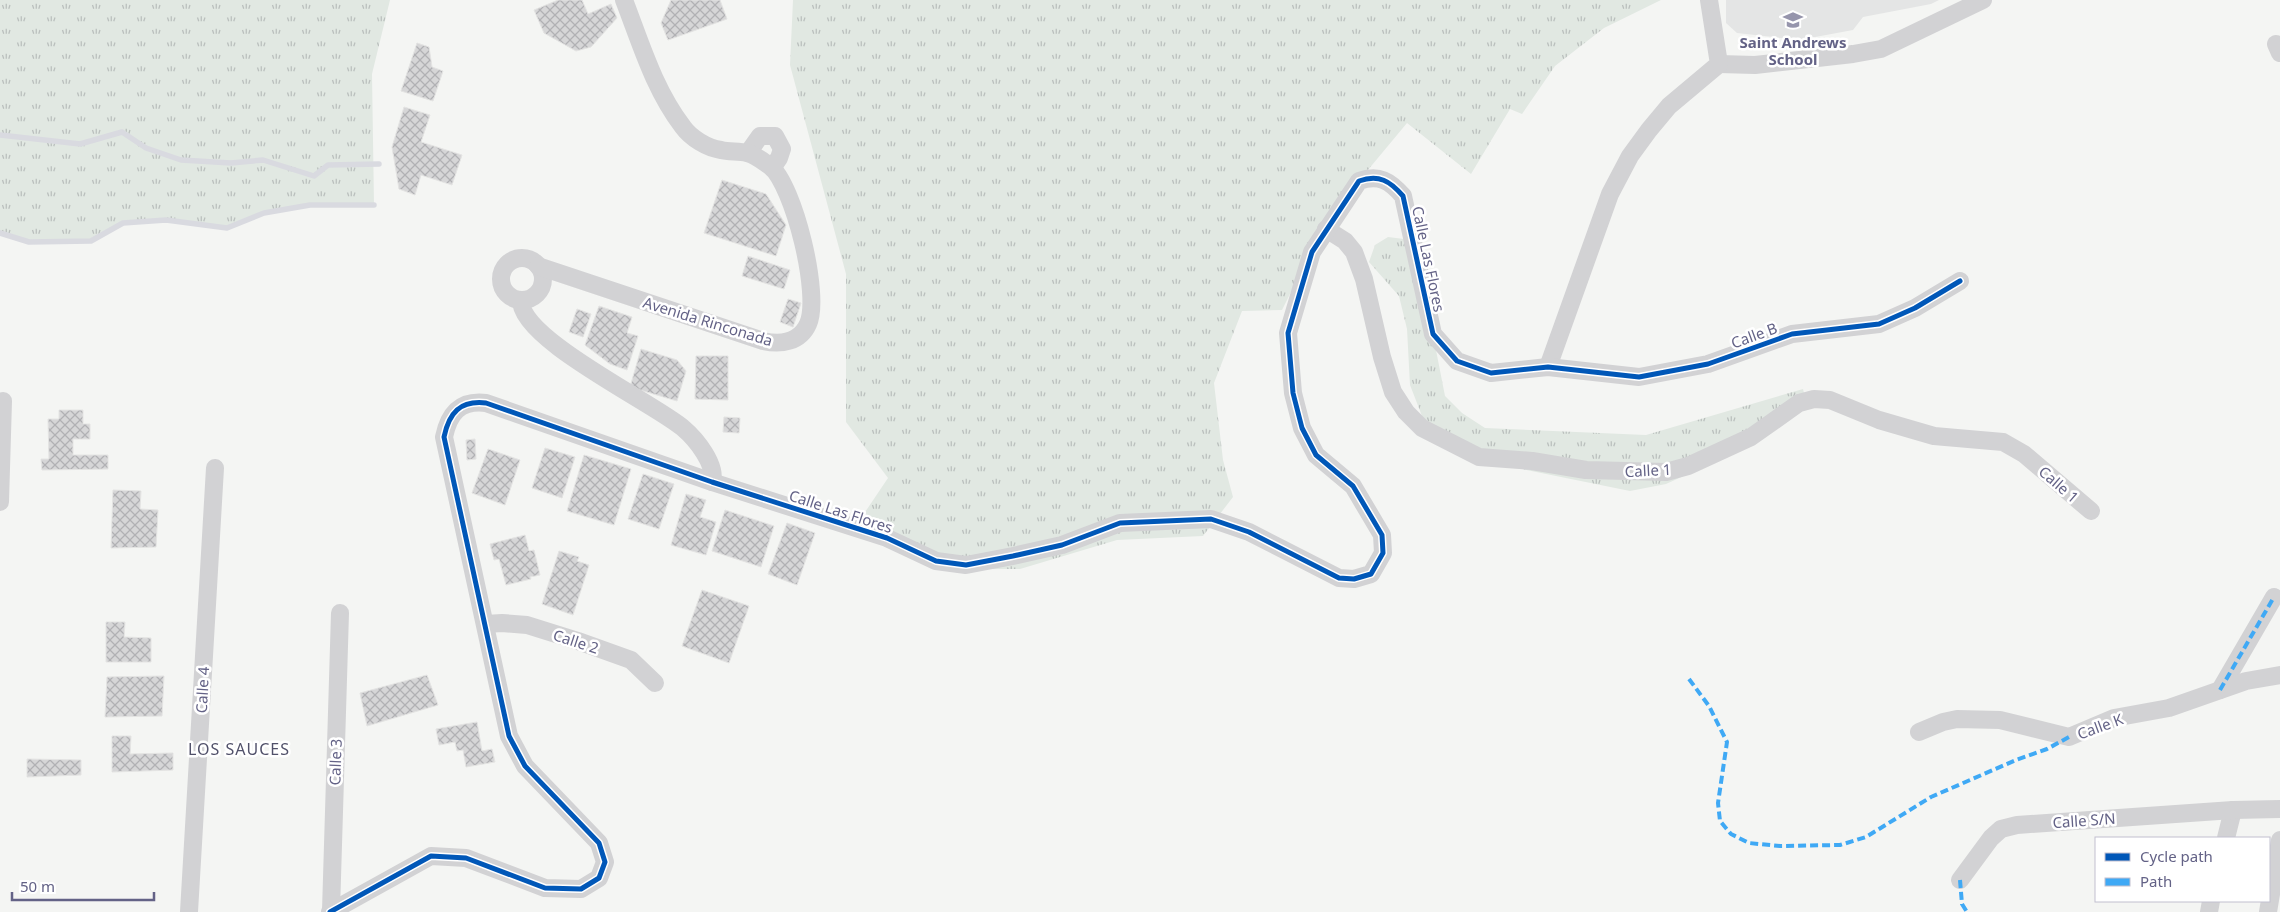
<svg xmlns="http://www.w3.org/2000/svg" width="2280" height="912" font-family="'Noto Sans',sans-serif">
<defs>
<pattern id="grass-tufts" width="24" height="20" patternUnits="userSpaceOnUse" patternTransform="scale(1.25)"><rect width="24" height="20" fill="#e1e8e2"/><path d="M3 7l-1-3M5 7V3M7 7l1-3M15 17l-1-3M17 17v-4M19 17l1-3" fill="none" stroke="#babfbd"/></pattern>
<pattern id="building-cross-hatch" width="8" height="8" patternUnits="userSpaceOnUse" patternTransform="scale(1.25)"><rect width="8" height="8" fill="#d6d6d7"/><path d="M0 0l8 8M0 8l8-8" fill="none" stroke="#b1b1b4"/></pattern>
</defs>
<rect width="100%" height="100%" fill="#f4f5f3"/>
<!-- built -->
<path fill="#e4e5e5" d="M1726,0H1939L1931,4L1863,17L1853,30L1799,40L1737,33L1726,23Z"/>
<!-- grass -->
<g fill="url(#grass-tufts)">
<path d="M0,0H390L372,74L374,205H310L264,213L227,228L166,220L123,223L91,241L29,242L0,233Z"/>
<path d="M793,0H1661L1604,28L1555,66L1522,114L1510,109L1471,174L1407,123L1328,218L1282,310L1242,311L1214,383L1223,460L1233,497L1203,536L1117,540L1020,569H947L853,530L888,478L846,422V274L790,65Z"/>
<path d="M1388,237L1404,239L1417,253L1445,396L1462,413L1485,428L1646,435L1803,389L1807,406L1754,444L1666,484L1630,491L1473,459L1442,443L1422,416L1410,385L1407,329L1399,296L1369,262L1375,245Z"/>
</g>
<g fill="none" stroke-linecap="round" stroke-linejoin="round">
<!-- stream -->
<g stroke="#d9dae0" stroke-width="5.5">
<path d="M0,135L80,144L122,132L146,148L181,160L231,163L263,160L314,176L328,165L379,164"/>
<path d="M0,233L29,242L91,241L123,223L166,220L227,228L264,213L310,205H374"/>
</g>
</g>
<!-- building -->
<g fill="url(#building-cross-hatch)" stroke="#e4e4e3">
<path d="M558,0H582L588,14L611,4L617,18L591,47L576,51L544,33L534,10Z"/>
<path d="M671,0H720L727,19L668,40L661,23Z"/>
<path d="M417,43L429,47L432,67L443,71L433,101L401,91Z"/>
<path d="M404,107L430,115L421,142L462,155L452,185L421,175L415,195L399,189L392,147Z"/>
<path d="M722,180L766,194L786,225L776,256L704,233Z"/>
<path d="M748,256L790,270L784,289L742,276Z"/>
<path d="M788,299L801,303L793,327L780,322Z"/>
<path d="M599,306L632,317L627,333L638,336L627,370L610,364L585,345Z"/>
<path d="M577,309L591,314L583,337L569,332Z"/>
<path d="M641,349L677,360L686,371L677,401L630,387Z"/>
<path d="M696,356H728V400L695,399Z"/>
<path d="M59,410H83V424H90V439H73V455H108V469L42,470L41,459H49L48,419H59Z"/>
<path d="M724,417L740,418L739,433L723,432Z"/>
<path d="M475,439L476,459L467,460L466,440Z"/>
<path d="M545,448L575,457L562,498L532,488Z"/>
<path d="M488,449L520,460L505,505L472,493Z"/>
<path d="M584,455L631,469L614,525L567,511Z"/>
<path d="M643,474L674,484L659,529L628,519Z"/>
<path d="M113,490L141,491L140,509L158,510L156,547L111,548Z"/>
<path d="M686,494L706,500L700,517L716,522L706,555L671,545Z"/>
<path d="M725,510L774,526L761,567L712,551Z"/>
<path d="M787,523L815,533L797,585L768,574Z"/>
<path d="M525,535L529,551L534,550L540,575L530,577L531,579L506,585L499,559L494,560L490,544Z"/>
<path d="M559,551L579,557L577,561L589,565L573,615L542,604Z"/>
<path d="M702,590L749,606L729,663L682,646Z"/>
<path d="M106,622H125L124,637L151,638V662H106Z"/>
<path d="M427,675L438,705L367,726L360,693Z"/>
<path d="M164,676L162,716L105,717L107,677Z"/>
<path d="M477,722L482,751L492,749L495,762L466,767L463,750L457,751L455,742L439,745L436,729Z"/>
<path d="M112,736H131L130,754L173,753V770L112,772Z"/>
<path d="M27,759L81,760V775L27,777Z"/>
</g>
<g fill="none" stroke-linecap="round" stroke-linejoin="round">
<!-- street -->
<g stroke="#d2d2d4" stroke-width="18">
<path d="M2276,44L2280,53"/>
<path d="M1719,64L1755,65L1853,54L1881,49L1983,0"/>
<path d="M748,153L760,136H775L782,149L779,158L772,168"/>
<path d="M1326,229L1345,241L1354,252L1364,279L1382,357L1393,392L1406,412L1422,428L1479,457L1532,461L1586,470L1666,472L1688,466L1751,437L1799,403L1814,399L1830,400L1879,420L1934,436L2003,442L2024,454L2091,511"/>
<circle cx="522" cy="279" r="21"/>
<path d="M538,266L763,341C781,345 800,342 808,324C821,296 794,185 770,166C764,162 754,154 747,153C739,151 729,152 721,150C707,148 691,138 683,127C654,89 641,44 624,0"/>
<path d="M521,300C519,339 654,403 683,428C696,439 717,465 712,482"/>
<path d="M1548,367L1610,194L1630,156L1649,130L1669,106L1719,64L1709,0"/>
<path d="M0,502L3,401"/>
<path d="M486,624L502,623L527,625L578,641L631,660L655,683"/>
<path d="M2220,690L2274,597"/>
<path d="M1919,732L1943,722L1957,719L2000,720L2069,737L2114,718L2169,708L2246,681L2280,675"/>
<path d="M2226,838L2233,810"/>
<path d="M1960,880L1991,838L2001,829L2017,825L2233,810L2280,809"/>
<path d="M331,911L340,613"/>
<path d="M189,912L215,468"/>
<path d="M330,912L431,856L466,858L545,888L581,889L599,878L605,862L599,843L525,766L509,736L444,437C449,413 460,400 486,403L712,482L887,538L936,561L966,565L1013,556L1062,545L1120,523L1211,519L1249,532L1339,578L1354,579L1371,574L1383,553L1382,535L1353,486L1316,455L1302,428L1293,393L1288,333L1312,252L1359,181C1379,174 1390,181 1403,196L1433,334L1457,361L1491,373L1548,367L1639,377L1708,364L1792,334L1879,324L1915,308L1960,281"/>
<path d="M2209,912L2211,901"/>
<path d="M2268,912L2280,840"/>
</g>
<!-- quiet -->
<g stroke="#3fa9f5" stroke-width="4" stroke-dasharray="8 4" stroke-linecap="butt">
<path d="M1689,679L1709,706L1727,742L1718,803L1720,821L1731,834L1749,843L1780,846L1840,845L1866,837L1931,797L2016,760L2047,749L2069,737"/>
<path d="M2220,690L2274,597"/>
<path d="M1960,880L1962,904L1967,912"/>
</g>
<defs>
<path id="cycleway" d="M330,912L431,856L466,858L545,888L581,889L599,878L605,862L599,843L525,766L509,736L444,437C449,413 460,400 486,403L712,482L887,538L936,561L966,565L1013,556L1062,545L1120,523L1211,519L1249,532L1339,578L1354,579L1371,574L1383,553L1382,535L1353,486L1316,455L1302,428L1293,393L1288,333L1312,252L1359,181C1379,174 1390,181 1403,196L1433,334L1457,361L1491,373L1548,367L1639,377L1708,364L1792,334L1879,324L1915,308L1960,281"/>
</defs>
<!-- cycleway casing -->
<use href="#cycleway" stroke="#fff" stroke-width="8"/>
<!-- cycleway -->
<use href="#cycleway" stroke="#0057b8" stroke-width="5"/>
</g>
<!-- icons -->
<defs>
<symbol id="school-bare" viewBox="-9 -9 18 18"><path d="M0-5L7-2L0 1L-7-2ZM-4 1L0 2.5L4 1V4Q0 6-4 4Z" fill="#9695ac" stroke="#fff" stroke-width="2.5" paint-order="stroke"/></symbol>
</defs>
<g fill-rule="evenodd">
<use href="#school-bare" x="1779" y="6" width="28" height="28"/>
</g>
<g text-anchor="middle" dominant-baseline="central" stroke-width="5" stroke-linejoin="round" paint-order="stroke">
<!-- poi labels -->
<g font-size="15" font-weight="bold" fill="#636286" stroke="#fff">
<text x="1793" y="42">Saint Andrews<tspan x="1793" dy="17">School</tspan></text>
</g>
<!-- street labels -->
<g font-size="15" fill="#636286" stroke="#fff">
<text transform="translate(1429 259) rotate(78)">Calle Las Flores</text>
<text transform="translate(708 321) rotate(17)">Avenida Rinconada</text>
<text transform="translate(1754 335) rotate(-20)">Calle B</text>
<text transform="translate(1648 470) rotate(-3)">Calle 1</text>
<text transform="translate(2059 484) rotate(41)">Calle 1</text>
<text transform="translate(841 511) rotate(18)">Calle Las Flores</text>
<text transform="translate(576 641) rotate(18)">Calle 2</text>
<text transform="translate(202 690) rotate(-87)">Calle 4</text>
<text transform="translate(2100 726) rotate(-20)">Calle K</text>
<text transform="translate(335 762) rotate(-88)">Calle 3</text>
<text transform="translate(2084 820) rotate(-4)">Calle S/N</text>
</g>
<!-- neighbourhood labels -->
<g font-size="16" letter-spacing="1" fill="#51516a" stroke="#fff">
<text x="239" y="749">LOS SAUCES</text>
</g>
</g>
<!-- legend -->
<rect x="2095" y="837" width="175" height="65" fill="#ffffff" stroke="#c1c0cf"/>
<rect x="2105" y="853" width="25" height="8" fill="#0057b8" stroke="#c1c0cf"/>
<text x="2140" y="862" font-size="15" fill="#636286">Cycle path</text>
<rect x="2105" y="878" width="25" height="8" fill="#3fa9f5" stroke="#c1c0cf"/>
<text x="2140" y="887" font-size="15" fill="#636286">Path</text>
<!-- scale -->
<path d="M12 892v8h142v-8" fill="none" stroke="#636286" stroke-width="2.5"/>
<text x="20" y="892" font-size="15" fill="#636286" stroke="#ffffff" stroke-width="4" paint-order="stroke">50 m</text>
</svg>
